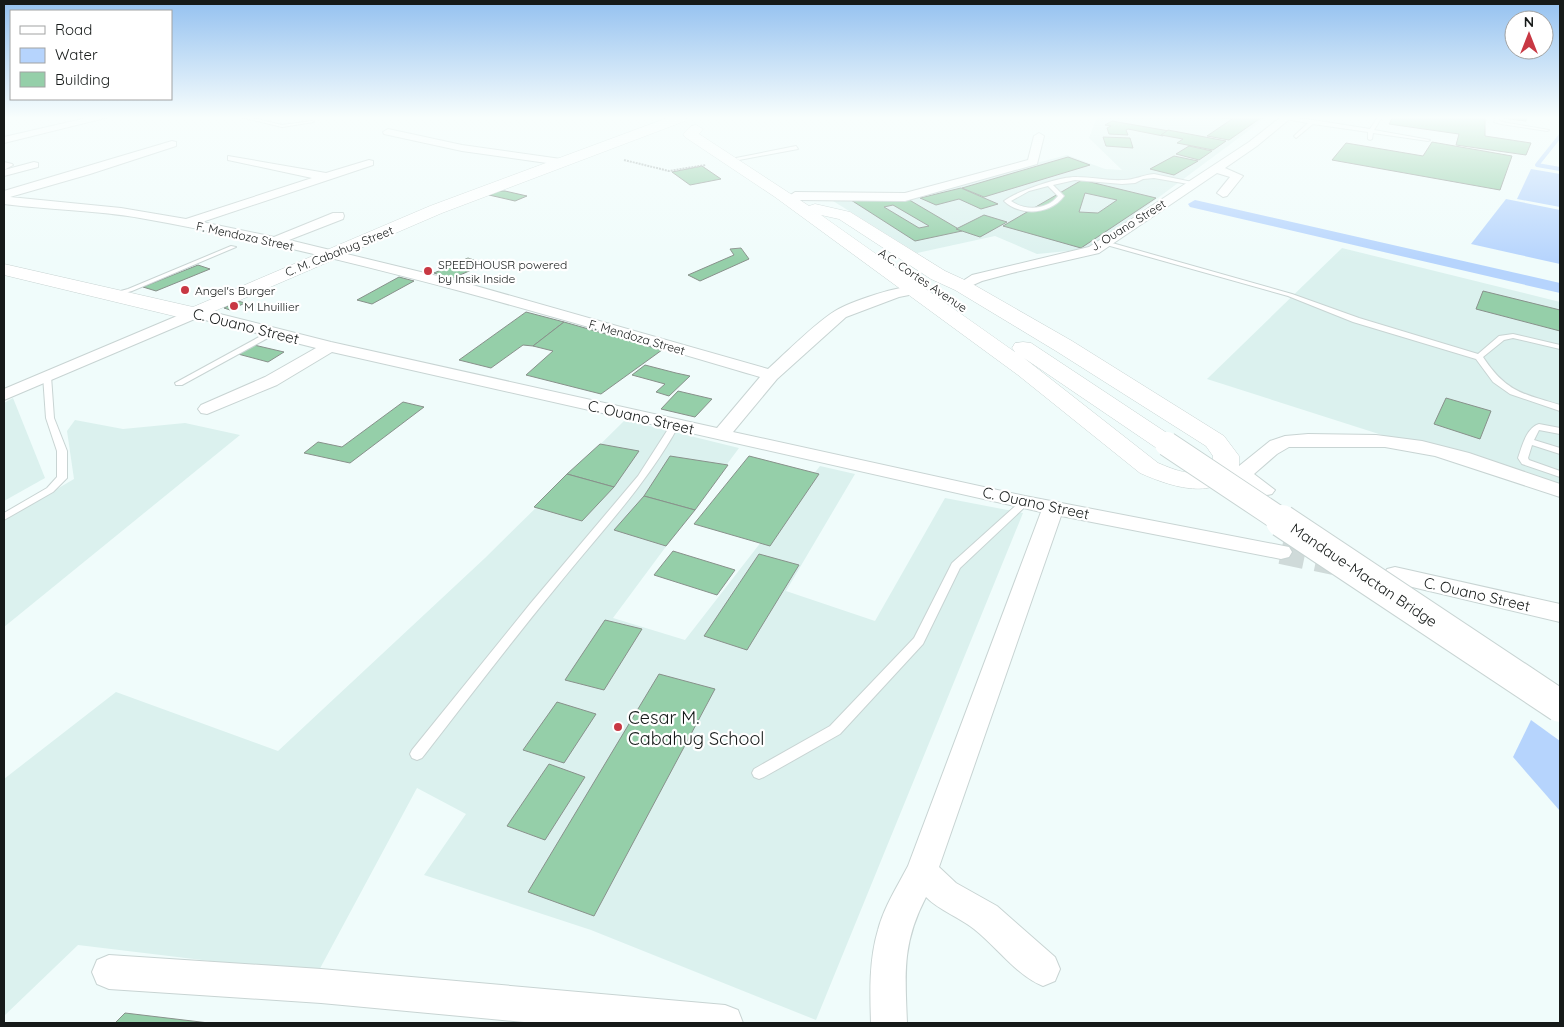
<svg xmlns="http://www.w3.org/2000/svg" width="1564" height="1027" font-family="Quicksand,sans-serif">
<rect width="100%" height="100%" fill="#f0fcfb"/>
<!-- built -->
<g fill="#dbf1ee">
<path d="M1097,117H1267L1089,249L1037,254L995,236L917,253L833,201L868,196L906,198L1067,155L1105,169L1122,170L1089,138Z"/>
<path d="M1342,248L1560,302V492L1207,379Z"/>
<path d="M13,398L45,478L4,501V403Z"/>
<path d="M75,420L123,429L185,423L240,435L4,627V520L74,479L67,431Z"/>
<path d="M625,420L739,448L613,618L685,640L820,466L855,474L786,591L875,621L945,498L1023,513L816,1020L591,930L424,875L466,814L417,788L317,974L78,945L4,1016V779L116,692L278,751L485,558Z"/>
</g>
<!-- water -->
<g fill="#b6d4fd">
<path d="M1531,169L1560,174V207L1517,199Z"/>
<path d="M1506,199L1560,210V264L1471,244Z"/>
<path d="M1531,720L1560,741V811L1513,757Z"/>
</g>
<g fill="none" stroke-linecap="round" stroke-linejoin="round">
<!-- stream -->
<path stroke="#b6d4fd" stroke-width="4" d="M1560,136L1537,165L1560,169"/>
<!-- canal -->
<path fill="#b6d4fd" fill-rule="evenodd" d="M1195,200L1560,283V293L1190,207L1188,204Z"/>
</g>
<!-- building -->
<g fill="#95cfa9" stroke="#88918b" fill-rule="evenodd">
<path d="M1219,117H1262L1229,140L1207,136L1232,119Z"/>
<path d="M1393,117H1485V136L1531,143L1526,155L1456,145L1459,134L1389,124Z"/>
<path d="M1502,117H1526V121L1509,119Z"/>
<path d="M1112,121L1169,131L1163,136L1128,129L1126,130L1128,135L1109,134L1107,128L1111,126L1105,125Z"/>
<path d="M1168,130L1226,141L1213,150L1177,143L1183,139L1161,135Z"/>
<path d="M1103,137L1130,138L1133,148L1106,146Z"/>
<path d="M1432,142L1512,156L1500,190L1332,160L1346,143L1423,156Z"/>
<path d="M1189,146L1212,151L1199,160L1176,154Z"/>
<path d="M1174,156L1198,161L1174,175L1150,169Z"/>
<path d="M1068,157L1090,165L984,197L962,188Z"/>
<path d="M702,166L721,179L690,185L672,172Z"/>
<path d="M1082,180L1156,198L1081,248L1003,226ZM1085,193L1117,200L1098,213L1079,212Z"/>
<path d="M961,188L998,204L981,209L959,199L936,205L920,198Z"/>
<path d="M499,191H505L527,196L515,201L489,195Z"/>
<path d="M885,198L890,201L906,198L962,231L915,241L851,200ZM893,205L929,226L919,228L884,207Z"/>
<path d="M984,215L1007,222L980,237L956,229Z"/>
<path d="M741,248L749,259L700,281L688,275L734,255L730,249Z"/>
<path d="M468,258L485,264L451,279L434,273Z"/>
<path d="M198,265L210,269L156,291L143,287Z"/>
<path d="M399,277L414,281L372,304L357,300Z"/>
<path d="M1483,291L1560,310V331L1476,309Z"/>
<path d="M238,301L245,303L230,310L224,308Z"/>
<path d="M526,312L564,322L533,346L523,345L491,368L459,360Z"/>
<path d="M564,322L662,350L601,394L526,375L553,351L533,346Z"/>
<path d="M254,345L284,352L268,362L238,354Z"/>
<path d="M645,365L676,373L690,376L669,396L656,392L665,384L632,375Z"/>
<path d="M678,391L712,399L695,417L661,409Z"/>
<path d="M1446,398L1491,411L1480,439L1434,424Z"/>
<path d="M403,402L424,407L350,463L304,453L318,442L342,447Z"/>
<path d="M600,444L639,451L614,487L567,474Z"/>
<path d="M670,456L728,465L695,510L644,496Z"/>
<path d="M749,456L819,474L770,546L694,524Z"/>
<path d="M567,474L614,487L582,521L534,507Z"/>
<path d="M644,496L695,510L666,546L614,530Z"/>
<path d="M673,551L735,570L717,595L654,575Z"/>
<path d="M759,554L799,565L747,650L704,636Z"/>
<path d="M605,620L642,629L604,690L565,680Z"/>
<path d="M659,674L715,689L594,916L528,892Z"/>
<path d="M557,702L596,714L564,763L523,750Z"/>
<path d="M549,764L585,777L545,840L507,826Z"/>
<path d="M125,1013L209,1023H115Z"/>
</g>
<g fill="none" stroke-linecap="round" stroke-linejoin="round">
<!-- street-tunnel -->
<path stroke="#cfdad9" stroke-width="24" stroke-dasharray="24 12" stroke-linecap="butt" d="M1281,552L1334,563"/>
<defs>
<g id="lane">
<path d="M241,117H249L282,125L312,121L314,122L282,127Z"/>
<path d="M1284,117L1313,120L1370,129L1378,117H1382L1374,130L1430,140L1428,141L1373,133L1372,139L1370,140L1368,139V132L1313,124L1296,138L1294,136L1308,123L1286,119Z"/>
<path d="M1495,117H1499V120L1502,122L1549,130L1547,131L1501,124L1494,122Z"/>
<path d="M796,146L798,149L739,160L736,158Z"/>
<path d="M4,162L12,164L13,165L4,170Z"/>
<path d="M1154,174L1197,183L1194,185L1154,178L1143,179L1135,183L1122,184L1075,180L1053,185L1064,196C1051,214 1021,217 1004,201C1017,191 1061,176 1077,177C1093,177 1108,181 1124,180C1134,180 1143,175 1154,174ZM1048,186L1058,196C1047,210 1025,211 1011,201L1029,191Z"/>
<path d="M1105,241L1292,294L1359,318L1478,354L1499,336L1513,334L1560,345V349L1513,338L1504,340L1483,357C1506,392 1523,394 1560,405V411L1510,394L1493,382L1476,359L1353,322L1288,296L1103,244V242Z"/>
<path d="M231,246L236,247L132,291L110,297L106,295L128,289Z"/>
<path d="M270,331H276L277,333L182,385H176L175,383Z"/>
<path d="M44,374H50L51,376L54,418L67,451V478L53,492L4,520V513L47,488L57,477V451L46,418L43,376Z"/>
<path d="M675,422L679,425C647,484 600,533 558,585C511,642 467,700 422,758L417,760L412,758L410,754L412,750L530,604L638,476L672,423Z"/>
<path d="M1539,424L1560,428V434L1539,430L1534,440L1560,448V454L1532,445L1528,458L1529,460L1560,471V477L1522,464L1518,458C1522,447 1526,428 1539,424Z"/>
<path d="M1025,499L1030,502L1028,504L960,568L923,644L840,734L764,777L759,779L754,777L752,773L754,769L830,726L914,638L952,563L1022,500Z"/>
</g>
<g id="street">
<path d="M91,117H109L4,143V137Z"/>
<path d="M1281,117H1292L1257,146L1225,168L1243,176L1227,196L1223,197L1217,193L1230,177L1217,173L1099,253L1012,273L982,281L962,290L955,286L972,275L1089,247L1249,142Z"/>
<path d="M388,129L462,145L561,159L567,162L561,165L462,151L384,134L383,132Z"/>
<path d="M1039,133L1044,136L1037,164L905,201L795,200L789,196L795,192L905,193L1028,160L1034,136Z"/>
<path d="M172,141L176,142V146L90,174L10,197L121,208L186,219L312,178L228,160V156L326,173L369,160L373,161V165L202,222L274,237L333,213H343L344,216L343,219L289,240L462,282L768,369C787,352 814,324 835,311C849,302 904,283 919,287L921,290L919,293L899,297L846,317L777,379L733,432L1025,496L1289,547L1292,552L1289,557L1281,559L1061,516L939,867L956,883L997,906L1055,957L1060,969L1055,981L1043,986C1016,975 997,947 974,929C959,917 940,911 926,897C902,943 905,973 907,1023H871C870,992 869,960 878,930C884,907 897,887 908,866L1041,512L332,352L277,385L207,414L201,413L198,409L201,405L265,377L316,348L197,318L4,400V389L196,308L331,342L717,428L760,377C555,317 350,255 140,218C95,210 49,210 4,204V191Z"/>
<path d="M34,162L38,163V167L4,176V170Z"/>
<path d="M1308,434L1376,435L1422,441L1469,453L1560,484V497L1435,456L1385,447H1289L1277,454L1254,474L1275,490L1272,494C1255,499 1250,483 1235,479C1228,478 1221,480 1214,478L1211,474L1214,470L1239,466L1270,441L1285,436Z"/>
<path d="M1395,567L1560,604V622L1387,581L1383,575L1387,569Z"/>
<path d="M109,955L321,969L725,1005L738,1010L743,1023H535L321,1003L109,989L97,984L92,972L97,960Z"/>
</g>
<path id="secondary" d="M670,117L686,118L685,121L442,213L196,319L178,317L4,275V264L193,307L430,206Z"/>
<path id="primary" d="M696,125L703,129L699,134L809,206L815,204L850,212L945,271L969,282L1072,341L1224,436L1239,456V468C1215,502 1172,487 1140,473L1018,375L775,197L685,137L683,134L691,126ZM821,215L839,219L931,279L955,290L1056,351L1206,446L1213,456V466C1197,480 1175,470 1158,463L1024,358L1158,449L1167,451L1176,449L1179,444L1176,439L1031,343L1023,342L1015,343L1012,348L1015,352Z"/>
</defs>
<!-- lane casing -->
<use href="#lane" stroke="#c8d4d3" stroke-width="2"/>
<!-- street casing -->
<use href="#street" stroke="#c8d4d3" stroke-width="2"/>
<!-- secondary casing -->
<use href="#secondary" stroke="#c8d4d3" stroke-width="1"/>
<!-- primary casing -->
<use href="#primary" stroke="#c8d4d3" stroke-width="1"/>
<!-- path -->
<path stroke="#aab4b3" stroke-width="2" stroke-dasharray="2 1" stroke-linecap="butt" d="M624,160L669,171L706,165"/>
<!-- lane -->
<use href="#lane" fill="#fff" fill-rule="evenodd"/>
<!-- street -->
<use href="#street" fill="#fff" fill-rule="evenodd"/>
<!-- secondary -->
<use href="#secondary" fill="#fff" fill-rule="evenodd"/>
<!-- primary -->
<use href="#primary" fill="#fff" fill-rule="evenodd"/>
<defs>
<path id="primary-bridge-far1" d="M1167,444L1284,522"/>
<path id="primary-bridge" d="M1282,521L1560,706"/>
</defs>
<!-- primary-bridge-far1 casing -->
<use href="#primary-bridge-far1" stroke="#c8d4d3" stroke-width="26" stroke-linecap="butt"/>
<!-- primary-bridge casing -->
<use href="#primary-bridge" stroke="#c8d4d3" stroke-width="34" stroke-linecap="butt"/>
<!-- primary-bridge-far1 -->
<use href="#primary-bridge-far1" stroke="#fff" stroke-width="24"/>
<!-- primary-bridge -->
<use href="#primary-bridge" stroke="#fff" stroke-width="32"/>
</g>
<!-- sky -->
<linearGradient id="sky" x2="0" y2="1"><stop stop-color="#94c1f0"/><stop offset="0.45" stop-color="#f8fefd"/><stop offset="1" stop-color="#f8fefd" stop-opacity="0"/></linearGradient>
<rect width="1564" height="261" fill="url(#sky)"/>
<!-- markers -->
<g fill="#c83843" stroke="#fff" stroke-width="2">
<circle cx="428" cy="271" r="5"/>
<circle cx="185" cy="290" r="5"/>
<circle cx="234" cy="306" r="5"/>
<circle cx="618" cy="727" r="5"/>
</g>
<g text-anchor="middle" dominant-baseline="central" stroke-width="4.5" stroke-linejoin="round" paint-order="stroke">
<!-- far-street labels -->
<g font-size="12" fill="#161a19" stroke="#fff">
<text transform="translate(1128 225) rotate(-32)">J. Ouano Street</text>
<text transform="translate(245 236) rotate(12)">F. Mendoza Street</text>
<text transform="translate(339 251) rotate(-22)">C. M. Cabahug Street</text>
<text transform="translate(923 280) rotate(34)">A.C. Cortes Avenue</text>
<text transform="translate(637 337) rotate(16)">F. Mendoza Street</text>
</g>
<!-- far-poi labels -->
<g font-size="12" fill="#161a19" stroke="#fff" text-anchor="start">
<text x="438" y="264">SPEEDHOUSR powered<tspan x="438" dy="14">by Insik Inside</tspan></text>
<text x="195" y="290">Angel's Burger</text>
<text x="244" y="306">M Lhuillier</text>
</g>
<!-- street labels -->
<g font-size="15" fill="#161a19" stroke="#fff">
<text transform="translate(246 326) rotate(14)">C. Ouano Street</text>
<text transform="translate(641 417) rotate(13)">C. Ouano Street</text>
<text transform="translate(1036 503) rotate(12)">C. Ouano Street</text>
<text transform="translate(1364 575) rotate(34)">Mandaue-Mactan Bridge</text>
<text transform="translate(1477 594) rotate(13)">C. Ouano Street</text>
</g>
<!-- near-poi labels -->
<g font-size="18" fill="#161a19" stroke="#fff" text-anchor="start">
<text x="628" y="717">Cesar M.<tspan x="628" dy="21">Cabahug School</tspan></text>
</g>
</g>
<!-- border -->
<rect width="1564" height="1027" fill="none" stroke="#161a19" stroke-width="10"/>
<!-- legend -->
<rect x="10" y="10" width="162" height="90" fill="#ffffff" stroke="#a2a3a3"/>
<rect x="20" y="26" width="25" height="8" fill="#ffffff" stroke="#a2a3a3"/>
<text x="55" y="35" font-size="15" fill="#161a19">Road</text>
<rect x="20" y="48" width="25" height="15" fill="#b6d4fd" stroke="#a2a3a3"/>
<text x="55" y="60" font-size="15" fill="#161a19">Water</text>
<rect x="20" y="72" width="25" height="15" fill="#95cfa9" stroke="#a2a3a3"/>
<text x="55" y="85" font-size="15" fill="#161a19">Building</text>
<!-- north arrow -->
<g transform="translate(1529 35)"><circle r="24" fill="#ffffff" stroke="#a2a3a3"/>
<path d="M0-4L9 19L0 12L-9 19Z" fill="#c83843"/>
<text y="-8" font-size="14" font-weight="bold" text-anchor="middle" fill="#161a19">N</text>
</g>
</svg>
